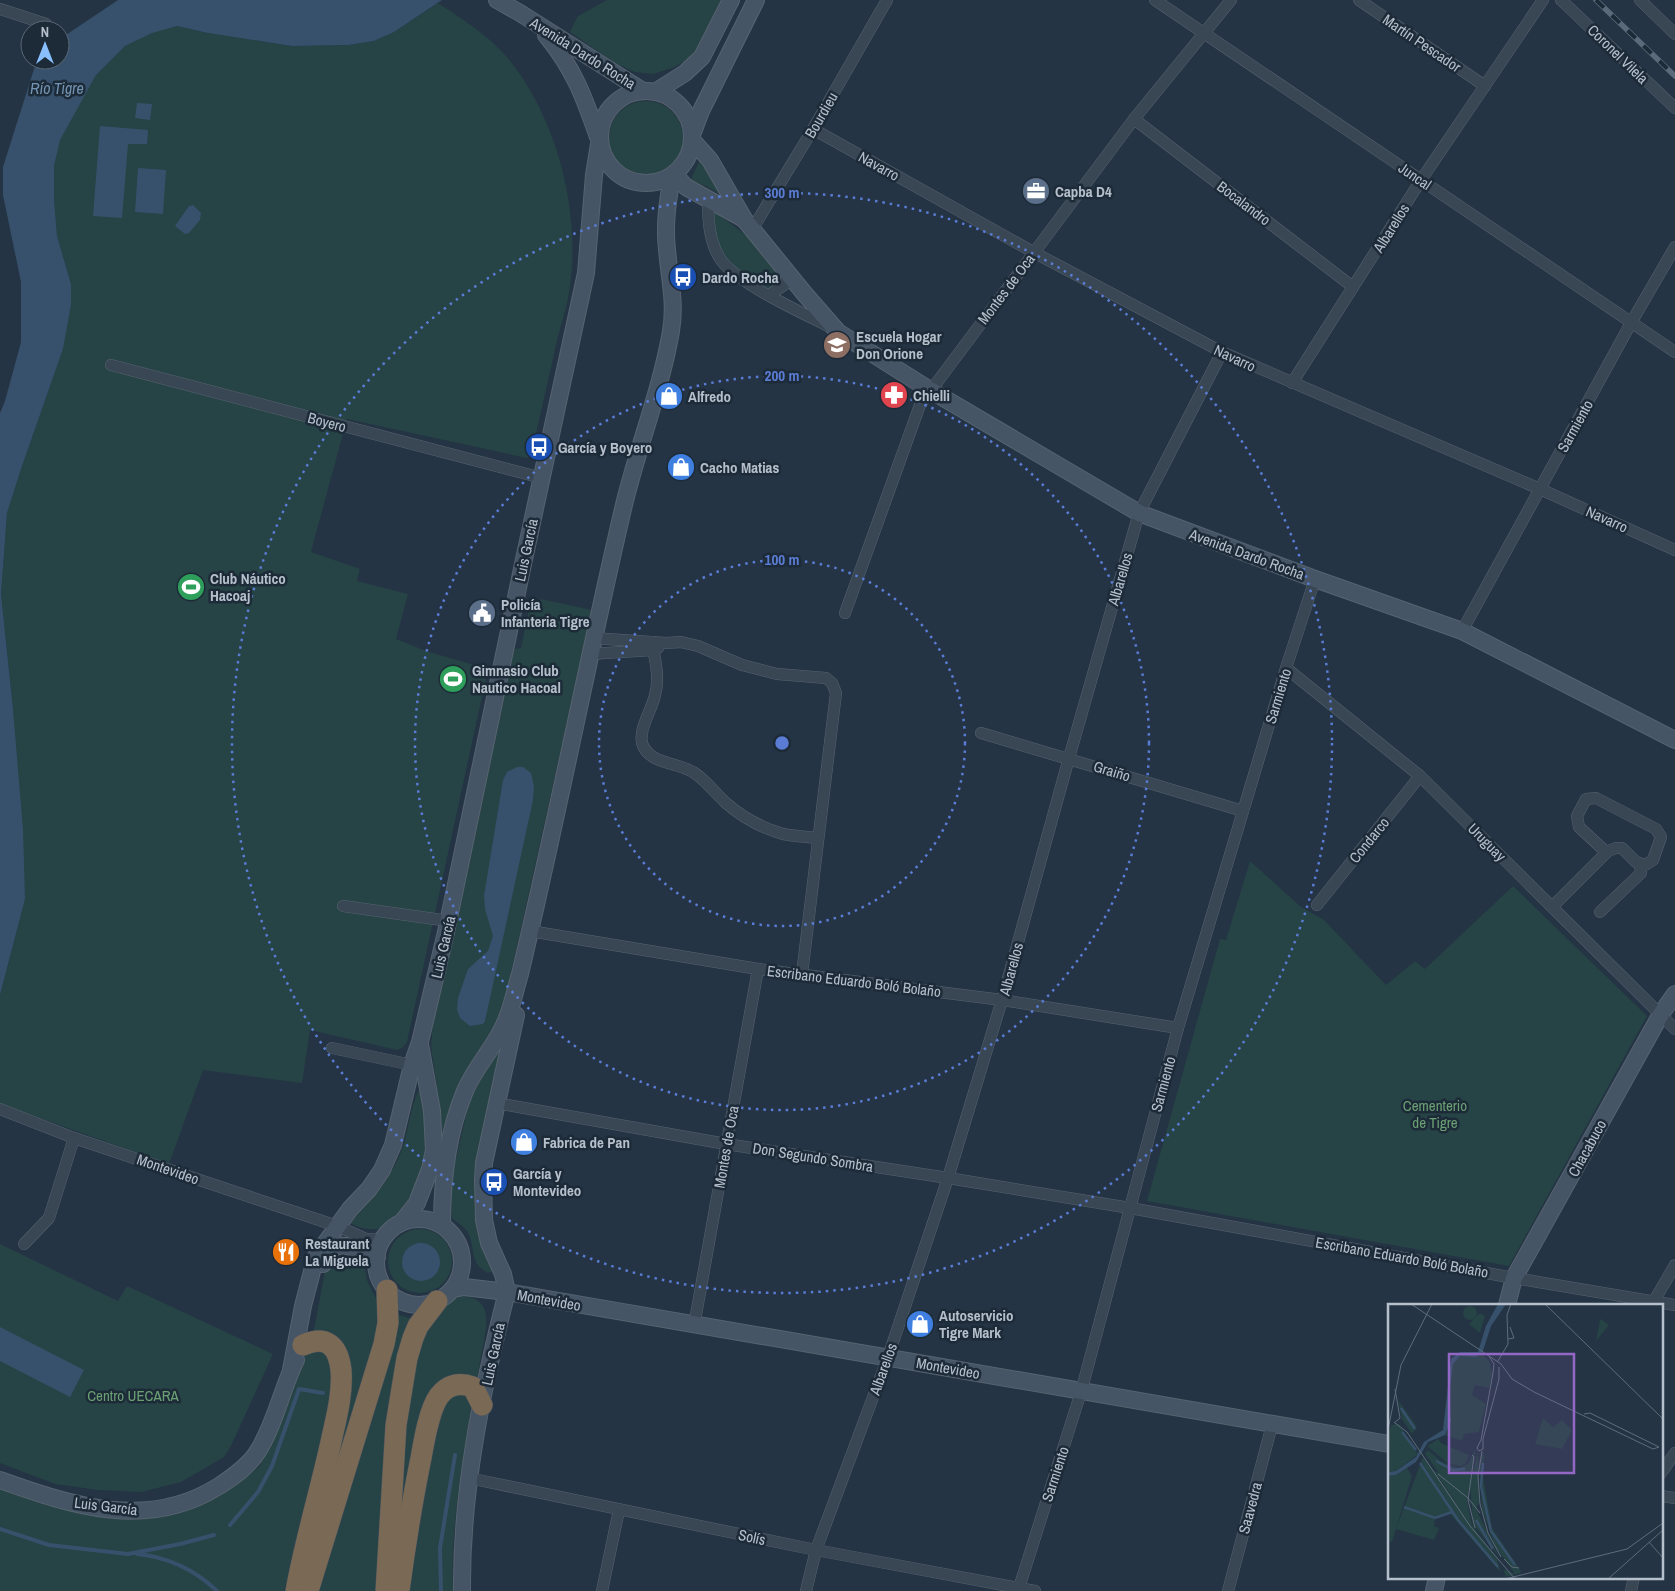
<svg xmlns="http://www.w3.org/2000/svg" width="1675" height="1591" font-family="'Archivo Narrow',sans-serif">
<rect width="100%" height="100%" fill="#243444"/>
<!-- green -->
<g fill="#264345">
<path d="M607,0H721L697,49L686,61L672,68L653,74L635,72L615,63L570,32L578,16Z"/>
<path d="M438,3C462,19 488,35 507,57C558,118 582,215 569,293C566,310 560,328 556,345C548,382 539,419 531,456L527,458L347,419L312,548L311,552L360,569L357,581L408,594L396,639L429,652L488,669L407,1042L403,1047L397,1050L310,1030L302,1083L203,1070L169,1164L0,1104V995L25,899L13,709L1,594L7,513L21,469L63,349L71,284L57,236L54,199V166L59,140L96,75L125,46L152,32L177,26L208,33L292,46L348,45L374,41L394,32Z"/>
<circle cx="646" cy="138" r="37"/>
<path d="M700,160L725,197L706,186L690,181Z"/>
<path d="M713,211C734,226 781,257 781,285L769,288C749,278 727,267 718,246C713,236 714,221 713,211Z"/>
<path d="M541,599L592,610L505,1000L500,1016L476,1061L442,1138L441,1114L431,1047L434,1011L511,650L521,648L530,604Z"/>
<path d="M1250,861L1301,907L1324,920L1386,985L1415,961L1425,969L1513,886L1647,1016L1509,1266L1147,1201L1220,939L1226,940Z"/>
<path d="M502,1048L479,1163L493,1261L492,1271L488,1273C467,1261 477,1248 467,1231C464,1226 456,1222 452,1218L449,1189L469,1103L484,1073Z"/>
<path d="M419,1090C423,1105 428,1120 427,1136C427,1148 420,1190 414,1200C398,1224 377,1238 350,1223C371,1200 393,1177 403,1146C409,1128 410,1108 419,1090Z"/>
<circle cx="420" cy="1261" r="32"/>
<path d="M0,1244L118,1301L127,1286L273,1354L231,1446L224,1457L181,1482L142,1492L98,1490L55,1484L0,1463Z"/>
<path d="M344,1255L360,1262L365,1269L367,1280L379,1305L380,1319L335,1482L344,1375L313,1335L326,1266L334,1258Z"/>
<path d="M460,1296C494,1297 487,1324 483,1347C480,1360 478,1373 476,1387L448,1380L403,1524L398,1462L418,1340L447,1303Z"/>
<path d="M392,1313L414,1319L377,1591H315Z"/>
<path d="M310,1346L331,1350L334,1388L310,1496L284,1591H0V1489L70,1510L122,1518L231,1487L259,1467L266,1453L302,1357Z"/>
<path d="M455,1390L471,1398V1408C462,1468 450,1530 453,1591H408L436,1413Z"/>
</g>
<!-- water -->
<g fill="#37516c">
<path d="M118,0H442L394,32L374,41L348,45L292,46L208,33L177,26L152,33L125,46L96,75L60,140L54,166V199L57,236L71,284V304L63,349L21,469L7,513L1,594L13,709L23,830L25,899L0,995V413L5,401L21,342V282L3,195V167L34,69L39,60H60V39Z"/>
<path d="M137,103L152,104L150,120L135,118Z"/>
<path d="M100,126L148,130L147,144H128L122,218L93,216Z"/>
<path d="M138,168L166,170L163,214L135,212Z"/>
<path d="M193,205L201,213L200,220L189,233L185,234L175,226L189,206Z"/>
<path d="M517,767H523L531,773L534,786L533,800L485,1021L483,1024L470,1026L460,1018L457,1010L458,998L468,969L488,951L493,936L485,909L484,896L503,780L507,772Z"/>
<circle cx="421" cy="1262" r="19"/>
<path d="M0,1327L84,1370L70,1397L0,1361Z"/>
</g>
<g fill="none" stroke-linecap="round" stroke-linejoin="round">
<!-- stream -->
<g stroke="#37516c" stroke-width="4">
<path d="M230,1525L258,1492L272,1466L299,1389L323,1393"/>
<path d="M0,1529L49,1545L128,1554L180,1544L214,1535"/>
<path d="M137,1554C167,1557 195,1570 217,1591"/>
<path d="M441,1591L440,1548L455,1455"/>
</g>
<defs>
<g id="street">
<path d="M1155,0L1675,352"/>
<path d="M1359,0L1485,86"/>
<path d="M1561,0L1675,108"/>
<path d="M1640,0L1675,34"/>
<path d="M0,9L46,24"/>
<path d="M1134,119L1353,287"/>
<path d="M813,129L1033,252L1222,352L1540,489L1675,550"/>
<path d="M708,200C708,219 709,240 719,257C733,282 803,313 830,327"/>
<path d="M753,228L813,129L887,0"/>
<path d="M769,295L784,285L790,273"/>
<path d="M111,365L542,478"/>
<path d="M1292,383L1421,180L1543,0"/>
<path d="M845,613L920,405L1134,119L1231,0"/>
<path d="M1462,631L1631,323L1675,247"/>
<path d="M593,638L666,643L681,642L698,646L742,665L777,674L826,678L832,683L836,693L802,974"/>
<path d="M652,642C655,660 660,678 655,695C652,710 639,727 642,743C648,764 677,762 693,772C705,779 715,793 726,803C742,817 762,828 783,834C794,836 806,837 817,838"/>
<path d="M590,654L653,650L658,648"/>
<path d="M1286,668L1420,776L1675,1029"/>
<path d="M981,733L1243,811"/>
<path d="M1317,905L1420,776"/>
<path d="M343,906L449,921"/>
<path d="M1552,907L1608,851L1616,848H1622L1636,862L1645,865L1653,860L1661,837L1656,829L1596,798L1586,799L1577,816L1579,827L1606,852"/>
<path d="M1600,912L1641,873L1640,864"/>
<path d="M530,931L758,969L1002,1000L1178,1028"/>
<path d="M332,1048L412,1065"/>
<path d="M496,1103L726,1144L948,1178L1130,1208L1514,1278L1675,1305"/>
<path d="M0,1109L74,1138L337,1226L366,1239L382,1240"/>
<path d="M24,1244L49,1218L74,1138"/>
<path d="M1654,1301L1675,1265"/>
<path d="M694,1326L758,969"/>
<path d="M1661,1473L1675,1453"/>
<path d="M469,1478L816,1550L1035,1591"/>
<path d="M1661,1496L1675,1498"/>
<path d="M602,1591L619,1510"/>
<path d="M806,1591L816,1550L888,1357L948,1178L1002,1000L1069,758L1139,513L1222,352"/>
<path d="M1018,1591L1081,1392L1178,1028L1286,668L1315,579"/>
<path d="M1228,1591L1272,1425"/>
<path d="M1631,1591L1634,1577"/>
</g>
<g id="secondary">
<path d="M497,0L520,13L643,91"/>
<path d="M546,35C574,69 584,97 598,137"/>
<circle cx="646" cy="137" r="46"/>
<path d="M655,92L685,73L702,57L731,0"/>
<path d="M693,132L701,111L756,0"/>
<path d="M692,140L710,160L744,219L804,293L838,332L930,390L1139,513L1315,579L1462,631L1675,740"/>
<path d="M674,174L686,187L744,219"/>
<circle cx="419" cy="1262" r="43"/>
<path d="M402,1222L417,1203L430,1169L434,1150L432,1111L420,1044"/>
<path d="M442,1225C442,1179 447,1134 465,1091C475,1067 494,1048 504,1025C512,1009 515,990 520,974C557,819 587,663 623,509C637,449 661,390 671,331C676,302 669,277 667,249C664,224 668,200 672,176"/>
<path d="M323,1264C332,1233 357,1249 377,1257"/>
<path d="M453,1289L464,1287L507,1292L1389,1444"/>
<path d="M1507,1305L1514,1278L1661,1014L1675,994"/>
<path d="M291,1370L303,1306L316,1256L350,1209L369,1189L382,1170L393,1145L412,1065L420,1042L446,932L523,564L586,273L594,175L599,144"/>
<path d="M0,1480C73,1506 148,1531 219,1486C233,1477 249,1466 258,1451C275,1424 282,1388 296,1360"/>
<path d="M462,1591C461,1491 482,1389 507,1292L503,1274L489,1243L484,1220L483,1180L484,1163L516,1015"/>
<path d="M1434,1591L1437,1577"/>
</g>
<g id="highway">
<path d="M296,1591C305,1541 320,1492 331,1442C336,1419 343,1394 341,1370C338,1345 326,1335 303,1345"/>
<path d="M308,1591L384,1344L388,1323L387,1290"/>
<path d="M386,1591L396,1425L407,1358L413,1338L418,1326L437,1301"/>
<path d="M399,1591C405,1546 412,1502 421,1458C424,1441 429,1410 439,1396C448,1384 460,1382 473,1387L482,1405"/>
</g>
</defs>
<!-- street casing -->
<use href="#street" stroke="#576370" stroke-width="12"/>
<!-- secondary casing -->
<use href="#secondary" stroke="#576370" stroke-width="18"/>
<!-- highway casing -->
<use href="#highway" stroke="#43505d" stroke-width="22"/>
<!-- street -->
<use href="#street" stroke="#394653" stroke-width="11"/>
<!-- secondary -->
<use href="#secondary" stroke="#465566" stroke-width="16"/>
<!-- highway -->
<use href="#highway" stroke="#7a6955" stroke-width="21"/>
<defs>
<path id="rail" d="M1596,0L1675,76"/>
</defs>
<!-- rail casing -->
<use href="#rail" stroke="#5a6a7a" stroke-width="5.5"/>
<!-- rail -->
<use href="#rail" stroke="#1d2b38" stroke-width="4" stroke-dasharray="11" stroke-linecap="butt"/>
</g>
<!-- distance rings -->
<g fill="none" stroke="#5a7cd4" stroke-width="2.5" stroke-dasharray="2.5 5">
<circle cx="782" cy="743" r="183"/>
<circle cx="782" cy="743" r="367"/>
<circle cx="782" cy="743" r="550"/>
</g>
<!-- icons -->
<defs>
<symbol id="office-disc" viewBox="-11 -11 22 22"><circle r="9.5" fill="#5c6f8a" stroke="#1d2b38"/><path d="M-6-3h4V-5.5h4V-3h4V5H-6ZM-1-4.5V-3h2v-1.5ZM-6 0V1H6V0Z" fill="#fff"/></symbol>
<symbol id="bus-disc" viewBox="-11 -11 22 22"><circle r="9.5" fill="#1a4fb4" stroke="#1d2b38"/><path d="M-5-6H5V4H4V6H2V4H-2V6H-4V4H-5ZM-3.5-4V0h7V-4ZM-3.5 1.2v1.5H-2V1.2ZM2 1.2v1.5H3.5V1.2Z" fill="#fff"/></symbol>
<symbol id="school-disc" viewBox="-11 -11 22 22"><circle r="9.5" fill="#8d6e63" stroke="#1d2b38"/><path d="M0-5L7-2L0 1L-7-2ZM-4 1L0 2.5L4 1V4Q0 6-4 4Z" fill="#fff"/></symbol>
<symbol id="pharmacy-disc" viewBox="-11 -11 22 22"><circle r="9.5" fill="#e0444e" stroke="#1d2b38"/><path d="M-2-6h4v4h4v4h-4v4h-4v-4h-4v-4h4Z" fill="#fff"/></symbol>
<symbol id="shop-disc" viewBox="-11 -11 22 22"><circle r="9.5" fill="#3f7fe0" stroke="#1d2b38"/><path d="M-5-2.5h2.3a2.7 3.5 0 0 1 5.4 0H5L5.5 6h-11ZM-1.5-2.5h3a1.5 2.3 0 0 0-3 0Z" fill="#fff"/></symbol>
<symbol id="stadium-disc" viewBox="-11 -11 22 22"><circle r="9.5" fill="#2e9e5b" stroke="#1d2b38"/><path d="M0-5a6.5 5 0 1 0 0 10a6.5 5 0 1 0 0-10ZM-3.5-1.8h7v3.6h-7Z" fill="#fff"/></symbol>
<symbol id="civic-disc" viewBox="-11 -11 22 22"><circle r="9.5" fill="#5c6f8a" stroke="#1d2b38"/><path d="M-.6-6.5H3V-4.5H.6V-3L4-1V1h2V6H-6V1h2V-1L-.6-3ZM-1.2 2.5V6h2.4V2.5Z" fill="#fff"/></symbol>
<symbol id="restaurant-disc" viewBox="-11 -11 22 22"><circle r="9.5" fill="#e8710a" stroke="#1d2b38"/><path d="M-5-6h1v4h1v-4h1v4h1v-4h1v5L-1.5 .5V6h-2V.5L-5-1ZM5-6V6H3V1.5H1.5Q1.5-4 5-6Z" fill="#fff"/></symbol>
</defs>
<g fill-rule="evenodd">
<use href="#office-disc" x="1020" y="175" width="32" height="32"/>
<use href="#bus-disc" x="667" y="261" width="32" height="32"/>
<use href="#school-disc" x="821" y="329" width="32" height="32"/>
<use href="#pharmacy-disc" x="878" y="379" width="32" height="32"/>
<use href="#shop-disc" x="653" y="380" width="32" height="32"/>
<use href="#bus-disc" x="523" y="431" width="32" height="32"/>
<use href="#shop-disc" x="665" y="451" width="32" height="32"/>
<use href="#stadium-disc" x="175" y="571" width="32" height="32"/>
<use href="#civic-disc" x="466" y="597" width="32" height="32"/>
<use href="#stadium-disc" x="437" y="663" width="32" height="32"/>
<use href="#shop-disc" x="508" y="1126" width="32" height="32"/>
<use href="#bus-disc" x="478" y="1166" width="32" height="32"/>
<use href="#restaurant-disc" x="270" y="1236" width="32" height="32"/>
<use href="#shop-disc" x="904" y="1308" width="32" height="32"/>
</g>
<g text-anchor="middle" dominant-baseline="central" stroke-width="5" stroke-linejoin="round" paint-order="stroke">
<!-- street labels -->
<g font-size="15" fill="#b6c0cd" stroke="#1d2b38">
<text transform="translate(1422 43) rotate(34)">Martín Pescador</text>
<text transform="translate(583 53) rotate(32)">Avenida Dardo Rocha</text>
<text transform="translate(1618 54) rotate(44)">Coronel Vilela</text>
<text transform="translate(821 115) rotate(-60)">Bourdieu</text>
<text transform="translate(879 166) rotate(29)">Navarro</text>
<text transform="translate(1415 176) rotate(34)">Juncal</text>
<text transform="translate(1244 203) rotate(37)">Bocalandro</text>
<text transform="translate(1391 228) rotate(-58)">Albarellos</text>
<text transform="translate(1006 289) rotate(-53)">Montes de Oca</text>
<text transform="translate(1235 358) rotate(25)">Navarro</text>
<text transform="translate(327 422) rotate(15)">Boyero</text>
<text transform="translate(1575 426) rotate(-61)">Sarmiento</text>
<text transform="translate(1607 519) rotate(24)">Navarro</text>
<text transform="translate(526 550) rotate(-78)">Luis García</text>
<text transform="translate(1247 554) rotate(20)">Avenida Dardo Rocha</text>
<text transform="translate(1120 579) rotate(-74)">Albarellos</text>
<text transform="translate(1278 696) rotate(-73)">Sarmiento</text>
<text transform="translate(1112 771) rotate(17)">Graiño</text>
<text transform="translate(1369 840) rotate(-51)">Condarco</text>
<text transform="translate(1487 842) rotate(45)">Uruguay</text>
<text transform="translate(443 947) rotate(-77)">Luis García</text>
<text transform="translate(1011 969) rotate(-75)">Albarellos</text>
<text transform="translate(854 981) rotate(7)">Escribano Eduardo Boló Bolaño</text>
<text transform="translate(1163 1084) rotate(-75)">Sarmiento</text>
<text transform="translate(726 1147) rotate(-80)">Montes de Oca</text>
<text transform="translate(1587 1148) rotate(-61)">Chacabuco</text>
<text transform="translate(813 1157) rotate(9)">Don Segundo Sombra</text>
<text transform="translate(168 1169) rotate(19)">Montevideo</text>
<text transform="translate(1402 1257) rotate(10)">Escribano Eduardo Boló Bolaño</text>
<text transform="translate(549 1300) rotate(10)">Montevideo</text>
<text transform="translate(493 1354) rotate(-78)">Luis García</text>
<text transform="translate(948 1368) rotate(10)">Montevideo</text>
<text transform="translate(883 1369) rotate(-70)">Albarellos</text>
<text transform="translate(1055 1474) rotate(-72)">Sarmiento</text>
<text transform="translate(106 1506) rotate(7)">Luis García</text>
<text transform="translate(1250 1508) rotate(-75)">Saavedra</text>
<text transform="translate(752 1537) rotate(12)">Solís</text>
</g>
<!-- poi labels -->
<g font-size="15" font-weight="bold" fill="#b6c0cd" stroke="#1d2b38" text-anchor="start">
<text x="1055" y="191">Capba D4</text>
<text x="702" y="277">Dardo Rocha</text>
<text x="856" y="336">Escuela Hogar<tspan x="856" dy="17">Don Orione</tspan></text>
<text x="913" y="395">Chielli</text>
<text x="688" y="396">Alfredo</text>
<text x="558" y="447">García y Boyero</text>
<text x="700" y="467">Cacho Matias</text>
<text x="210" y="578">Club Náutico<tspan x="210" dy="17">Hacoaj</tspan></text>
<text x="501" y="604">Policía<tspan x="501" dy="17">Infanteria Tigre</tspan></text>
<text x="472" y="670">Gimnasio Club<tspan x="472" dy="17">Nautico Hacoal</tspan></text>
<text x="543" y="1142">Fabrica de Pan</text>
<text x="513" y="1173">García y<tspan x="513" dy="17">Montevideo</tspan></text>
<text x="305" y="1243">Restaurant<tspan x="305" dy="17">La Miguela</tspan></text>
<text x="939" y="1315">Autoservicio<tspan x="939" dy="17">Tigre Mark</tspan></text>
</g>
<!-- park labels -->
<g font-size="15" fill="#6ba073" stroke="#1d2b38">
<text x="1435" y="1105">Cementerio<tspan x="1435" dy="17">de Tigre</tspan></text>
<text x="133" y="1395">Centro UECARA</text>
</g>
<!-- water labels -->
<g font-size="16" font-style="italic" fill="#7394b2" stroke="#1d2b38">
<text x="57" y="88">Río Tigre</text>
</g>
</g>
<!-- overview -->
<g transform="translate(1388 1304)">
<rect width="275" height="275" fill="#243444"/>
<path d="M75 9a7 7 0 1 1 14 0a7 7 0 1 1-14 0ZM92,9L97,12L92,29L81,20ZM213,15L221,21L208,37L212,16ZM94,50L101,57L104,69L101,84L87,81L84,91L98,100L91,128L76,130L74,137L57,131L63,117L61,94L65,60L72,52ZM10,96L29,123L24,130L14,115ZM155,114L165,123L174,116L184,126L174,145L147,140ZM11,117L46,166L51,169L37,150L40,146L54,158L70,164L80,160L88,144L79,197L84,221ZM11,120L30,150L8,167L0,168V131L3,121ZM50,135L53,139L81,151L78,159L72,162L59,159L39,142ZM96,147L95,173L104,224L133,267V269L118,273L115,265L127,270L107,242L94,205L91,156ZM90,148L91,199L88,205L111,253L85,220L82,179ZM35,153L109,255L113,269L62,210L47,215L46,222L51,224L46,236L8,225ZM19,164L24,172L4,238L0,237V172L9,171Z" fill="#264345"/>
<path d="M110,0H118L103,22L94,50L87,53L72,52L65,60L61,94L63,117L57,131L40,138L28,158L8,171L0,172V168L8,167L28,153L36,138L55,126L63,55L72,48H90L98,22Z" fill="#37516c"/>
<path fill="none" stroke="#37516c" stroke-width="2.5" d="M13,104L27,125M14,128L28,146M48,157L65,166L77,165M32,159L70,216L110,263M95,159L93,182L103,227L127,261M16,203L47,214L64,208M88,216L105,245"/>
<path fill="none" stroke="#5e6c7b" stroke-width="1" d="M23,0L113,60M157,0L275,115M120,35L126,34L122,23M101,52L106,60L105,69L93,136L89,144L91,147L95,145V135L111,75V63M110,57L120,40L119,11L123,0M113,60L124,75L146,88L265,145L271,143M196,110L202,109L271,143M6,119L12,114L7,85M7,119L19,128L82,222L127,275M0,126L13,61L44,0M94,147L90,172L92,200L100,229L113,253M84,151L86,153L80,196L87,224M50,170L80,194L92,209M261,238L275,254M116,255L124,263L131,264M117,275L239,245L275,219M220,275L275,226"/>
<path fill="#9367c5" fill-opacity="0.15" stroke="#9367c5" stroke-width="2.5" d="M61,50H186V169H61Z"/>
<rect width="275" height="275" fill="none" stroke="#b6c0cd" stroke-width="2.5"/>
</g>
<circle cx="782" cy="743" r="8" fill="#5a7cd4" stroke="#1d2b38" stroke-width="2.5"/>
<g font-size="15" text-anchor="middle" font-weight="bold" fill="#5a7cd4" stroke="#1d2b38" stroke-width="5" stroke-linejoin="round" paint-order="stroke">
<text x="782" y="198">300 m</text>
<text x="782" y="381">200 m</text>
<text x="782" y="565">100 m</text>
</g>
<!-- north arrow -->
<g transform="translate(45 45)"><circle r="24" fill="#1d2b38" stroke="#5a6774"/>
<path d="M0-4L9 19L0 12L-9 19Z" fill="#89bfff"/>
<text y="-8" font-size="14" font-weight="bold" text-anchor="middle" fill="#b6c0cd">N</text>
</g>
</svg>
